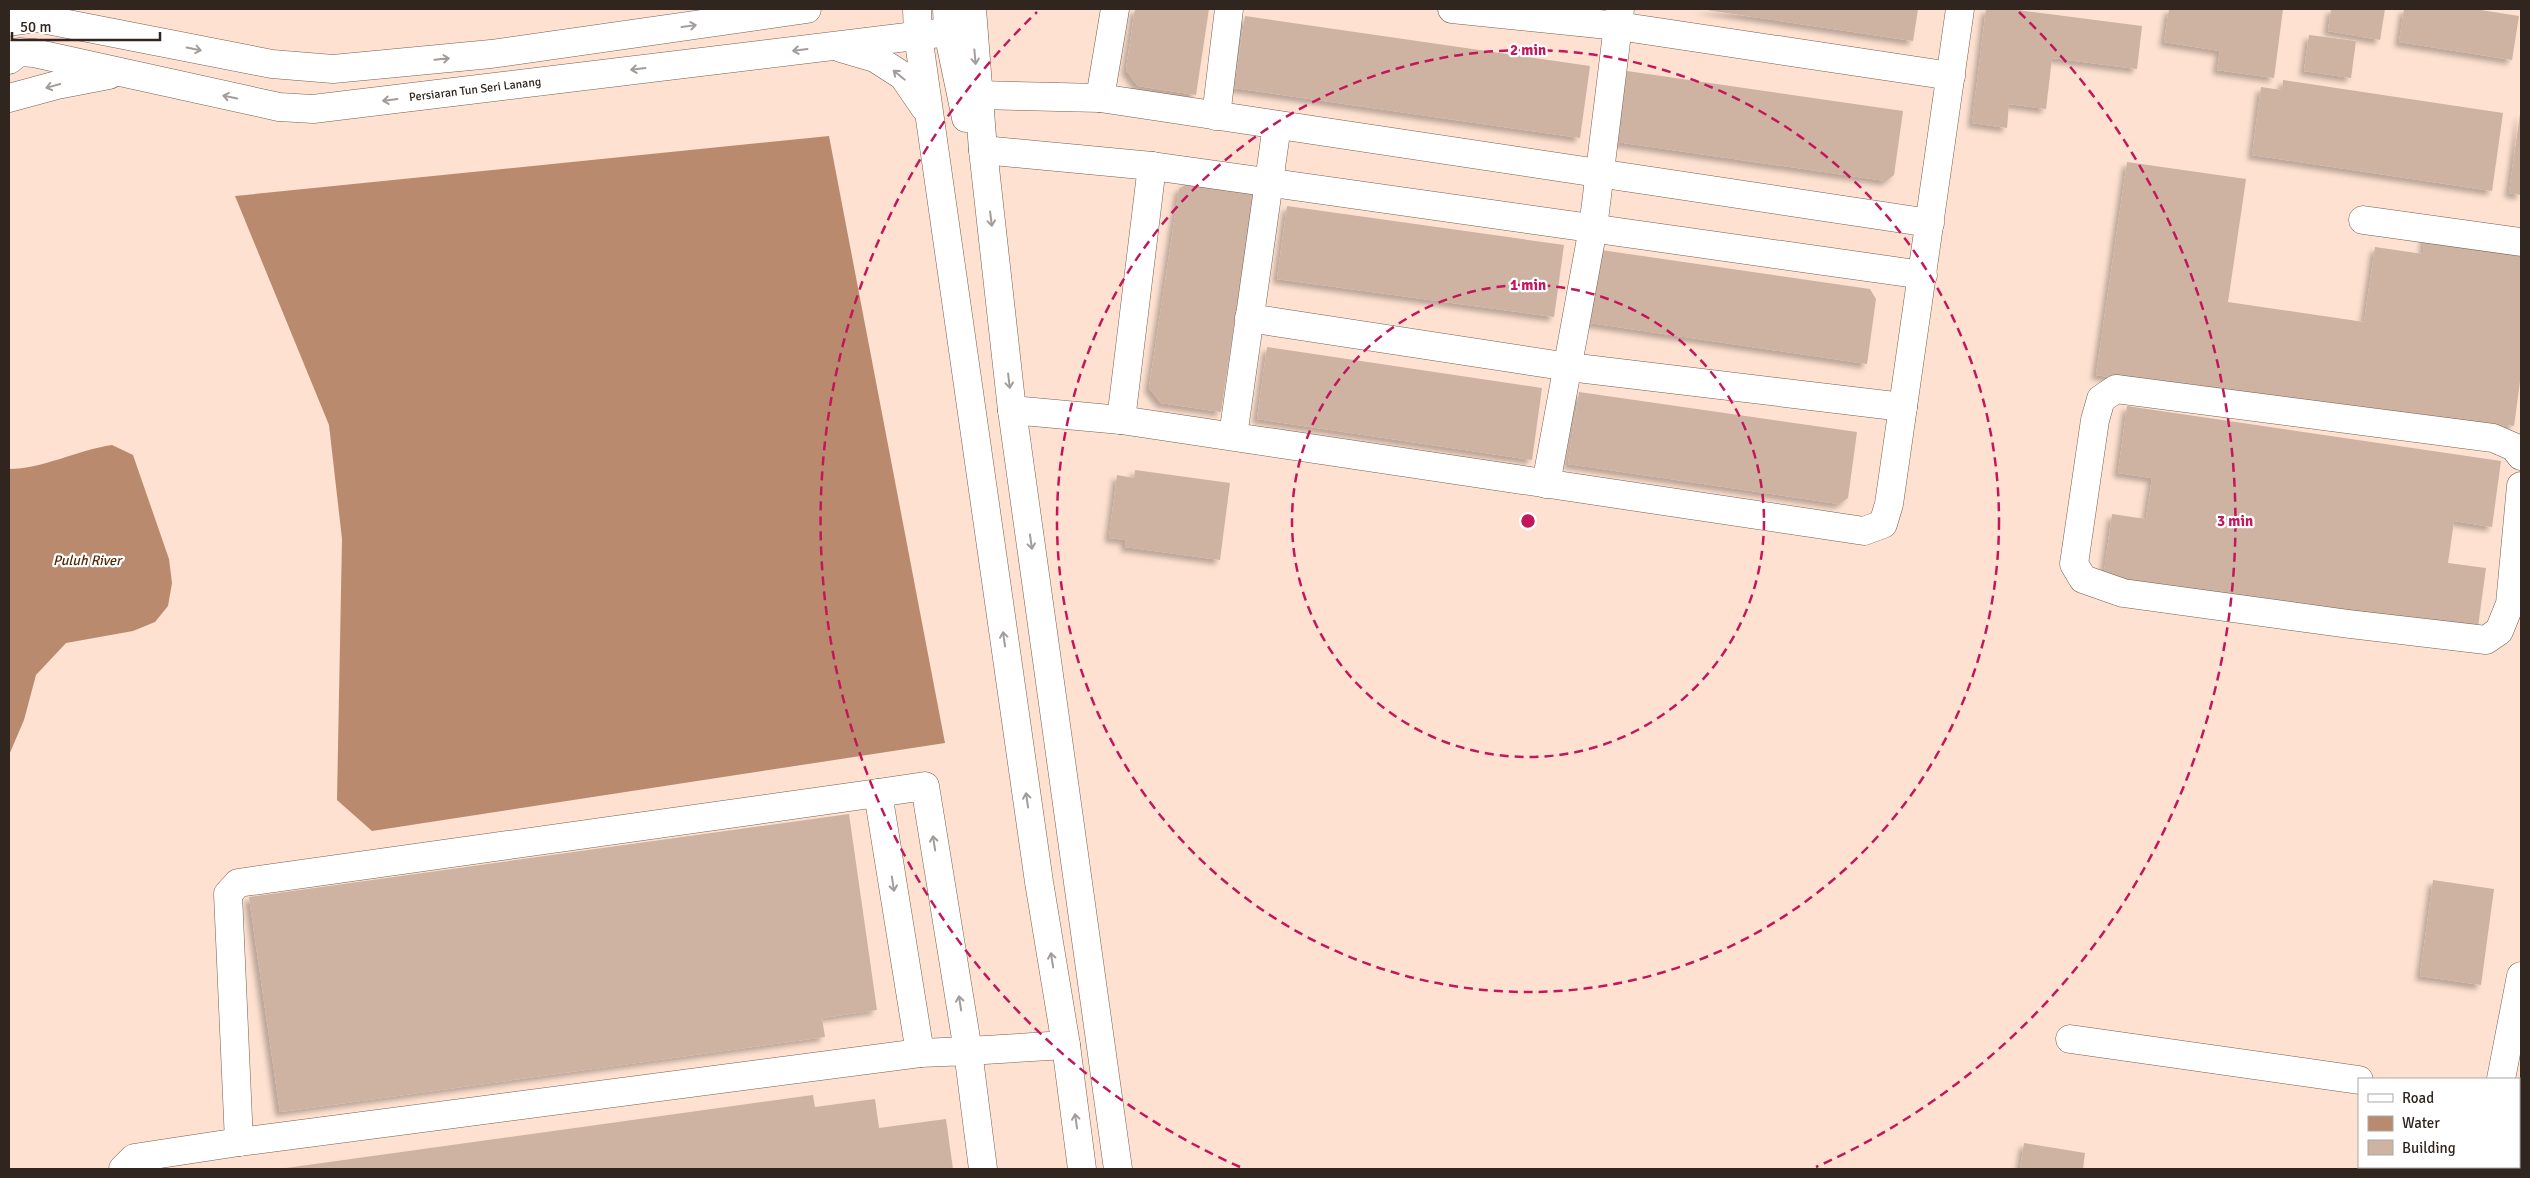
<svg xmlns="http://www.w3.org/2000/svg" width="2530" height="1178" font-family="Signika,sans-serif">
<defs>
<filter id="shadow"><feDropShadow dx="-4.5" dy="4.5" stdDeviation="2.5" flood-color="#0004"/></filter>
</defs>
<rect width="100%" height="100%" fill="#fee1d0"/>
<!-- water -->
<g fill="#b98a6e">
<path d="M829,136L945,743L372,831L337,800L342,539L329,425L235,196Z"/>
<path d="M112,445L133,455L169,559L172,583L168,606L155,622L133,631L66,643L36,675L24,720L9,755V469C42,469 78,450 112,445Z"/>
</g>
<!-- building -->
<g fill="#ceb3a3" filter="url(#shadow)">
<path d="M1135,9H1209L1196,95L1138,86L1126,70Z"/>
<path d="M1700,9H1918L1913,41Z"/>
<path d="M1986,9H2009L2142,26L2137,69L2052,58L2046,109L2009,104L2007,128L1972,123Z"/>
<path d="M2169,9H2283L2274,78L2217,70L2220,51L2164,42Z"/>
<path d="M2331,9H2385L2380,40L2328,31Z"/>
<path d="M2404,9H2474L2519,16L2512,60L2399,42Z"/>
<path d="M1245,16L1590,66L1580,138L1234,88Z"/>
<path d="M2309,35L2356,41L2351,78L2304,71Z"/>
<path d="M1627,71L1903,111L1894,175L1886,181L1617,142Z"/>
<path d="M2283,80L2503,113L2492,191L2252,155L2261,87L2282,90Z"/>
<path d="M2520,114L2521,115V195L2509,193Z"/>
<path d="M2127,162L2246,179L2228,302L2364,322L2375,247L2423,254L2425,235L2521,249V374L2514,426L2508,425L2506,437L2096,375Z"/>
<path d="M1196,177L1255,186L1221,412L1161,403L1149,388L1179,189Z"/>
<path d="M1287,206L1564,245L1554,317L1277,279Z"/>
<path d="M1601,250L1870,289L1876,299L1867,364L1590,323Z"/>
<path d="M1267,347L1542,388L1532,460L1257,419Z"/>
<path d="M1579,392L1857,432L1848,498L1839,504L1568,464Z"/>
<path d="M2127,406L2501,461L2492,527L2454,521L2448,563L2486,568L2477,634L2103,579L2112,514L2146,519L2152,478L2118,473Z"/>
<path d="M1135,470L1230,483L1220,560L1125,547L1126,540L1109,538L1117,475L1134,478Z"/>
<path d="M849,814L877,1010L822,1018L825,1037L280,1112L249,897Z"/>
<path d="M2433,880L2494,889L2481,985L2420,976Z"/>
<path d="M813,1095L815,1107L875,1099L879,1128L946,1119L953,1169H279Z"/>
<path d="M2024,1143L2085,1153L2083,1169H2020Z"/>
</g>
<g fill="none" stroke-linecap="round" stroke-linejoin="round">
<defs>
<g id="minor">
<path d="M917,9L918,35L1039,882L1066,1045L1082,1169"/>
<path d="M947,9L948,32L966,118"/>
<path d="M972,9L983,150L1012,410L1118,1169"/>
<path d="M1452,9L1618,26L1951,76"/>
<path d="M9,22L37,18L272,64L333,69L491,54L807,9"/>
<path d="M841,48L875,58L903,76L925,108"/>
<path id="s1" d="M9,60L19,52L34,53L279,107L313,109L948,32"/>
<path d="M978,95L1100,98L1930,223"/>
<path d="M9,98L57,85L109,75"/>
<path d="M1100,98L1115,9"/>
<path d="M1216,116L1229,9"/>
<path d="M983,150L1152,166L1923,275"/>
<path d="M2363,220L2521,242"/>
<path d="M1249,318L1569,367L1903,407"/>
<path d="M1012,410L1121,420L1864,531L1883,524L1889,504L1960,9"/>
<path d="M1121,420L1152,166"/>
<path d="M1233,436L1277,125"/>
<path d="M2521,456L2514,447L2493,438L2116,389L2101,399L2095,420L2074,564L2083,579L2123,593L2349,624L2486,640L2499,631L2510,604L2521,486"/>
<path d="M1546,484L1593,228L1620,9"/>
<path d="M2070,1039L2359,1080"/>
<path d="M920,1053L878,793L925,786L968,1051L1066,1045"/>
<path d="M2501,1079L2521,976"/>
<path d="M239,1142L228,894L238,883L878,793"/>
<path d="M123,1169L134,1158L239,1142L920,1053L968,1051L983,1169"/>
<path d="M2390,1169V1167"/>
<path d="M2488,1169L2489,1167"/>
</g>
</defs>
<!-- minor casing -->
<use href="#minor" stroke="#775e50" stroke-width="29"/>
<!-- minor -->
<use href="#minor" stroke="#fff" stroke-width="28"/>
</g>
<!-- one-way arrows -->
<defs><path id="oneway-shaft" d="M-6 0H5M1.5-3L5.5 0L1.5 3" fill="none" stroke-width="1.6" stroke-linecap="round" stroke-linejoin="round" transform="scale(1.25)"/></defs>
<g stroke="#a29d9a">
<use href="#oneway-shaft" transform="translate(689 26) rotate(-8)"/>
<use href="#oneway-shaft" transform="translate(194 49) rotate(11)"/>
<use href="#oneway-shaft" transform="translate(800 50) rotate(173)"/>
<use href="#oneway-shaft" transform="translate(975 57) rotate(85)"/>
<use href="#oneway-shaft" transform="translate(442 59) rotate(-6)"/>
<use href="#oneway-shaft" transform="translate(638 69) rotate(173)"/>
<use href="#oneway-shaft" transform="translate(899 75) rotate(-141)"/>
<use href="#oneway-shaft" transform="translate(53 86) rotate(165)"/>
<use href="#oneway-shaft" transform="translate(230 97) rotate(-168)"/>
<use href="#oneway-shaft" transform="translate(390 100) rotate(173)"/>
<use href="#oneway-shaft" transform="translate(991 219) rotate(83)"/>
<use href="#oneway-shaft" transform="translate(1009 381) rotate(83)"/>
<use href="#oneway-shaft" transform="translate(1031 542) rotate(82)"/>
<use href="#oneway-shaft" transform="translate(1004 639) rotate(-98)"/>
<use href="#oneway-shaft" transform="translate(1027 800) rotate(-98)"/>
<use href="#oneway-shaft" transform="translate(934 843) rotate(-99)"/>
<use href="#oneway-shaft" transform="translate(893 884) rotate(81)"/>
<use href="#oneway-shaft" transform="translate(1052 960) rotate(-99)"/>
<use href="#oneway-shaft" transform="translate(960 1003) rotate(-99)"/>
<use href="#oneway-shaft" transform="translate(1076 1121) rotate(-98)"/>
</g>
<!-- distance rings -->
<g fill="none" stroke="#c2185b" stroke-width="2.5" stroke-dasharray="9 6">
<circle cx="1528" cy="521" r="236"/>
<circle cx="1528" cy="521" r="471"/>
<path d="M1240 1167A707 707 0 0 1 1037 12M2019 12A707 707 0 0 1 1816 1167"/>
</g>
<g text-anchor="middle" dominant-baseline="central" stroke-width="4.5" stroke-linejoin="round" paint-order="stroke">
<!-- street labels -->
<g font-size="12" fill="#30251f" stroke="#fff">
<text stroke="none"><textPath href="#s1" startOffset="476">Persiaran Tun Seri Lanang</textPath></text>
</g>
<!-- water labels -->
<g font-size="14" font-style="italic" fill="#552806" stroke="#fff">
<text x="87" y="560">Puluh River</text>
</g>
</g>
<circle cx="1528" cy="521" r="8" fill="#c2185b" stroke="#fff" stroke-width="2.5"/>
<g font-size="15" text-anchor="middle" font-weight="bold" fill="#c2185b" stroke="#fff" stroke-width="4.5" stroke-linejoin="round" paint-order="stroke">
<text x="1528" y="55">2 min</text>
<text x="1528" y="290">1 min</text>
<text x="2235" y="526">3 min</text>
</g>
<!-- border -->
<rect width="2530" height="1178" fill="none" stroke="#30251f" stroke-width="20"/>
<!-- legend -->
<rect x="2358" y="1078" width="162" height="90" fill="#ffffff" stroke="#aca8a5"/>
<rect x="2368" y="1094" width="25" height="8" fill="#ffffff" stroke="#aca8a5"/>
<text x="2402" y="1103" font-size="15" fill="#30251f">Road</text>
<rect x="2368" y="1116" width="25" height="15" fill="#b98a6e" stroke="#aca8a5"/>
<text x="2402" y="1128" font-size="15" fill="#30251f">Water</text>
<rect x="2368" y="1140" width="25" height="15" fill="#ceb3a3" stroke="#aca8a5"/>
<text x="2402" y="1153" font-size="15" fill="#30251f">Building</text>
<!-- scale -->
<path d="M12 32v8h148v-8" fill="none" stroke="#30251f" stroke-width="2.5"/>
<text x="20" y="32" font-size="15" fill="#30251f" stroke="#ffffff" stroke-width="4" paint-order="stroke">50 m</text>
</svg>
